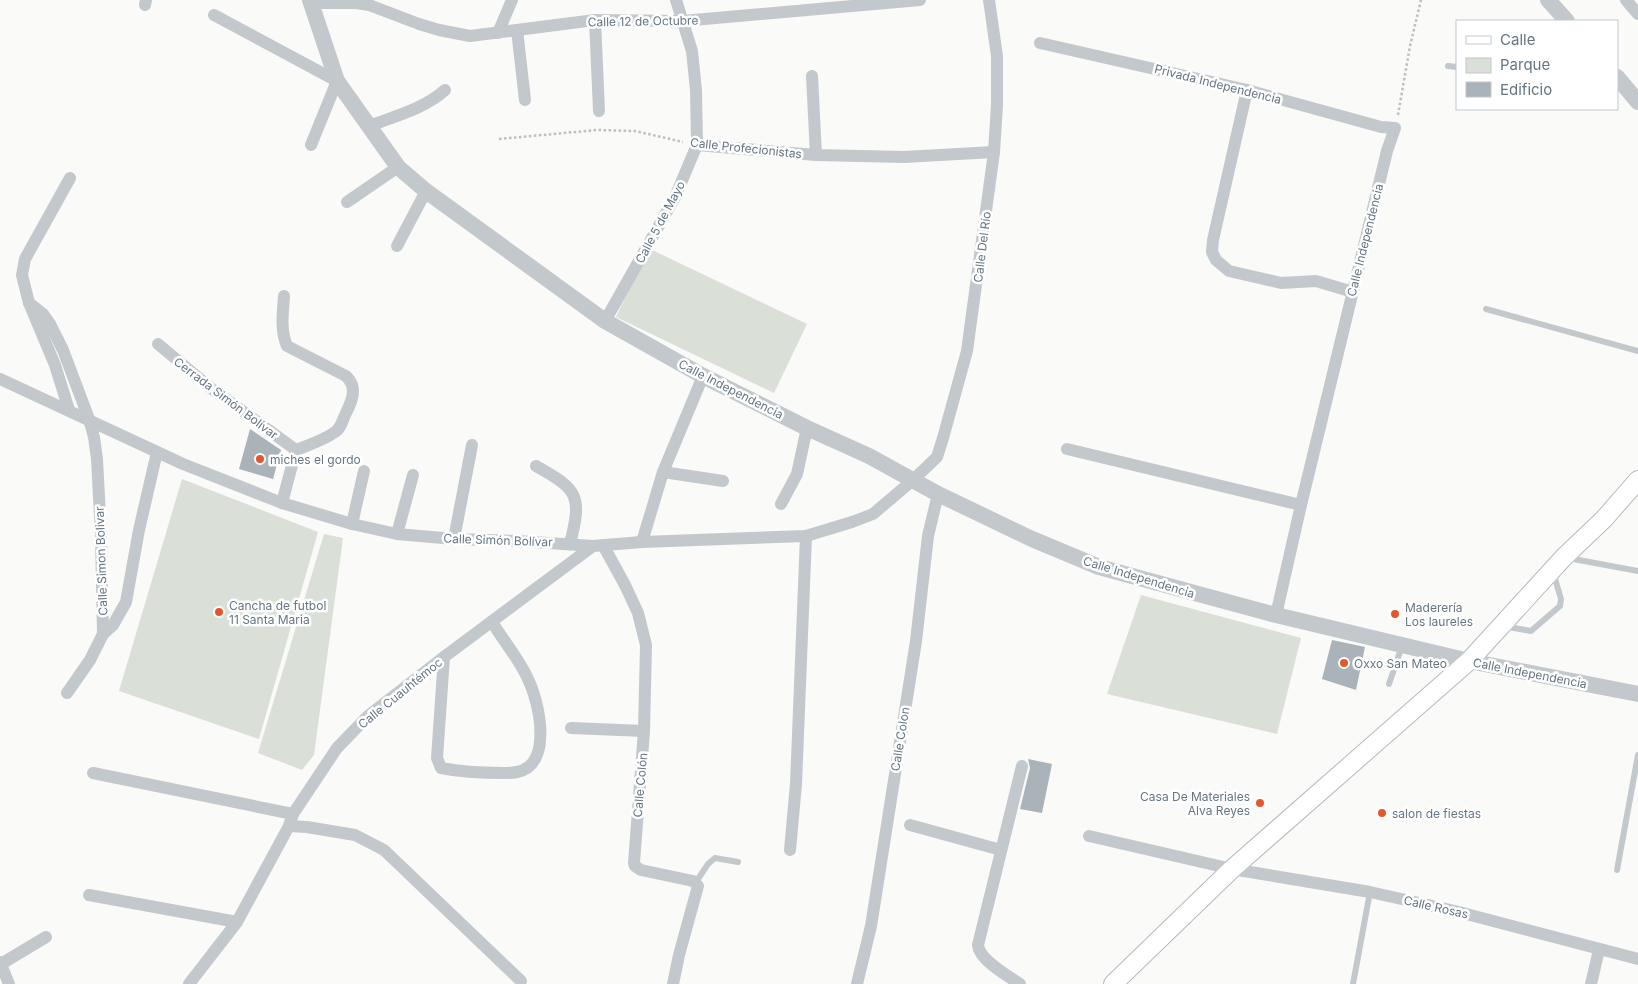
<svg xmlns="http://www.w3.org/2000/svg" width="1638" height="984" font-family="Inter,sans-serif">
<rect width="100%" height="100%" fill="#fafaf8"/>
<!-- green -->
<g fill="#dadfd7">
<path d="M648,248L807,324L774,393L616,317Z"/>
<path d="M182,479L318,532L259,739L119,691Z"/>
<path d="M324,534L343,538L314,755L302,770L258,753Z"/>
<path d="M1141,595L1301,638L1277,734L1107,694Z"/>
</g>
<!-- building -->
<g fill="#aab3b9">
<path d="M250,429L281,450L273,479L239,469Z"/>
<path d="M1332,640L1365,647L1356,690L1322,679Z"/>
<path d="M1028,759L1052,764L1042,813L1020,809L1030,768Z"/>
</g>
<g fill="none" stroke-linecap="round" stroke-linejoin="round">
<defs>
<path id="secondary" d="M1113,984L1232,869L1469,661L1564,557L1604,519L1638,480"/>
</defs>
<!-- secondary casing -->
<use href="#secondary" stroke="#b3babf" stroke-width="20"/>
<!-- path -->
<g stroke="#bbbfc2" stroke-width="2.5" stroke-dasharray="2.5 2.5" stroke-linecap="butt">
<path d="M1398,115L1410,46L1421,0"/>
<path d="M499,139L597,130L635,131L683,142"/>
</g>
<!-- service -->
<g stroke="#c3c8cc" stroke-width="6">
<path d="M1448,66L1457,67"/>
<path d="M1486,309L1638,351"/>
<path d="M1568,558L1638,571"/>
<path d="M1503,626L1531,631L1560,606L1561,599L1553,572"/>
<path d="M1389,684L1402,646"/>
<path d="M1617,870L1638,755"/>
<path d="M696,882L708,864L715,858L738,862"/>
<path d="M1353,984L1370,892"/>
</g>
<!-- minor -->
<g stroke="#c3c8cc" stroke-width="12">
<path d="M1626,0L1638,14"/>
<path d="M311,3H356L369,5L419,24L439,30L470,36L595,20L682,21L920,0"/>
<path d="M145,5L146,0"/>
<path d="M214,15L337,81L311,145"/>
<path d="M595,20L599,111"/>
<path d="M517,30L525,100"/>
<path d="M498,33L512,0"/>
<path d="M1040,43L1247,90L1381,127L1395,128L1387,151L1301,505L1276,615"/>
<path d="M812,76L816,155"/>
<path d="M1247,90L1213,240L1212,252L1216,260L1229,271L1281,283L1316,281L1353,292"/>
<path d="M369,126C395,116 424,109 445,90"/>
<path d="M697,145L816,155L904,157L994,152"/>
<path d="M347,202L398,167"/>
<path d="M397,246L426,191"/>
<path d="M284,296C283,312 280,330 287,346L346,376C359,388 351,403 345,415C342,422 341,428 335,432C324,440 309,445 296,450"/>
<path d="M29,303L43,314L50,324L63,350L89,419L94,437L97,459L101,535L103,634L90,660L67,693"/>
<path d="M605,321L675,197L697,145L696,90L692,51L676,0"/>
<path d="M158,344L212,389L296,450"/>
<path d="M0,379L183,464L282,503L352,524L397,534L454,539L518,541L593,546L642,542L806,536L852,522L873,514L913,480L937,457L943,438L967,351L994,152L997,105V56L989,0"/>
<path d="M69,410L55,365L29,303L22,275L25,259L70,178"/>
<path d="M1067,449L1301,505"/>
<path d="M536,466C579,490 582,496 570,544"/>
<path d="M663,472L723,481"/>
<path d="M282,503L296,450"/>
<path d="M781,504L797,474L807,428"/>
<path d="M352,524L364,471"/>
<path d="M397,534L413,475"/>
<path d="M454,539L472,445"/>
<path d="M642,542L663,472L703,376"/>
<path d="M603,545L625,585L638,613L646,645L644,731L634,863L635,866L641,870L693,881L698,886L679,955L673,984"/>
<path d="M103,634L113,625L126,602L139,530L157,452"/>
<path d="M444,657L437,758L441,768C461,772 481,773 502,773C506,773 512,773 517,772C554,765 539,700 527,677C518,658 503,640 492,622"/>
<path d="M571,728L644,731"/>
<path d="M93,773L293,814"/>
<path d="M910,825L1001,850"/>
<path d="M289,826L307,827L355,835L384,850L521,981"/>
<path d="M1089,836L1232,869L1370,892L1455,911L1638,959"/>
<path d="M790,850L796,784L806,536"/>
<path d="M89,895L237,922"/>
<path d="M0,962L9,984"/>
<path d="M1,964L46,937"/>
<path d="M189,984L237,922L289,826L293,814L337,748L368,716L444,657L593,546"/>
<path d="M857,984L871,926L916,641L928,536L938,494"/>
<path d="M1020,984C1008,976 979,960 978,945L1022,766"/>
<path d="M1591,984L1599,950"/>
</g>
<!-- tertiary -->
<g stroke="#c3c8cc" stroke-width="16">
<path d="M310,0L337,81L398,167L426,191L605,321L703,376L807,428L869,456L938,494L1032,539L1099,567L1276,615L1469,661L1638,694"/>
<path d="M1548,0L1567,21"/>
<path d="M1617,77L1638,102"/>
</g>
<!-- secondary -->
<use href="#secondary" stroke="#fff" stroke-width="18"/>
</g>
<!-- markers -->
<g fill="#e4572e" stroke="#fff" stroke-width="2">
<circle cx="260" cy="459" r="5"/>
<circle cx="219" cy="612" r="5"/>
<circle cx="1395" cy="614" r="5"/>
<circle cx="1344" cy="663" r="5"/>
<circle cx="1260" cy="803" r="5"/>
<circle cx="1382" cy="813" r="5"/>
</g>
<g text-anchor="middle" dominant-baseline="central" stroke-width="5" stroke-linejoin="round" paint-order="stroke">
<!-- street labels -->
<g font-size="12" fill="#657683" stroke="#fff">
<text transform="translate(643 21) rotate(-1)">Calle 12 de Octubre</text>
<text transform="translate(1218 84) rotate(14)">Privada Independencia</text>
<text transform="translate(746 148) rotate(6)">Calle Profecionistas</text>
<text transform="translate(660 222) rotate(-62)">Calle 5 de Mayo</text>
<text transform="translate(1365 240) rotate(-76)">Calle Independencia</text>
<text transform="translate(982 247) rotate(-83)">Calle Del Río</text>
<text transform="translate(731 389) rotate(27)">Calle Independencia</text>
<text transform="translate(226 398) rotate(37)">Cerrada Simón Bolívar</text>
<text transform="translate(498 540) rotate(2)">Calle Simón Bolívar</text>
<text transform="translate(101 561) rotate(-92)">Calle Simon Bolivar</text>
<text transform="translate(1139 577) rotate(17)">Calle Independencia</text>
<text transform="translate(1530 673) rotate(11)">Calle Independencia</text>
<text transform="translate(400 693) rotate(-39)">Calle Cuauhtémoc</text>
<text transform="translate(900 739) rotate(-81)">Calle Colon</text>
<text transform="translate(640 785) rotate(-85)">Calle Colón</text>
<text transform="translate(1436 907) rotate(13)">Calle Rosas</text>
</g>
<!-- poi labels -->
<g font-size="12" fill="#657683" stroke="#fff" text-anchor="start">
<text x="270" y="459">miches el gordo</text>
<text x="229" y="605">Cancha de futbol<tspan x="229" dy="14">11 Santa Maria</tspan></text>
<text x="1405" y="607">Maderería<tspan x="1405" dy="14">Los laureles</tspan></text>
<text x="1354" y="663">Oxxo San Mateo</text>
<text x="1250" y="796" text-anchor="end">Casa De Materiales<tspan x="1250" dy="14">Alva Reyes</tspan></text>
<text x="1392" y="813">salon de fiestas</text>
</g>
</g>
<!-- legend -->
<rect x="1456" y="20" width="162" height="90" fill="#ffffff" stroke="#c1c8cd"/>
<rect x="1466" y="36" width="25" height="8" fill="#ffffff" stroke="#c1c8cd"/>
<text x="1500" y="45" font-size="15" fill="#657683">Calle</text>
<rect x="1466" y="58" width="25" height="15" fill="#dadfd7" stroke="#c1c8cd"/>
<text x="1500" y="70" font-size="15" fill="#657683">Parque</text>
<rect x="1466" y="82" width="25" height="15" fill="#aab3b9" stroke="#c1c8cd"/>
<text x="1500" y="95" font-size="15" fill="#657683">Edificio</text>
</svg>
